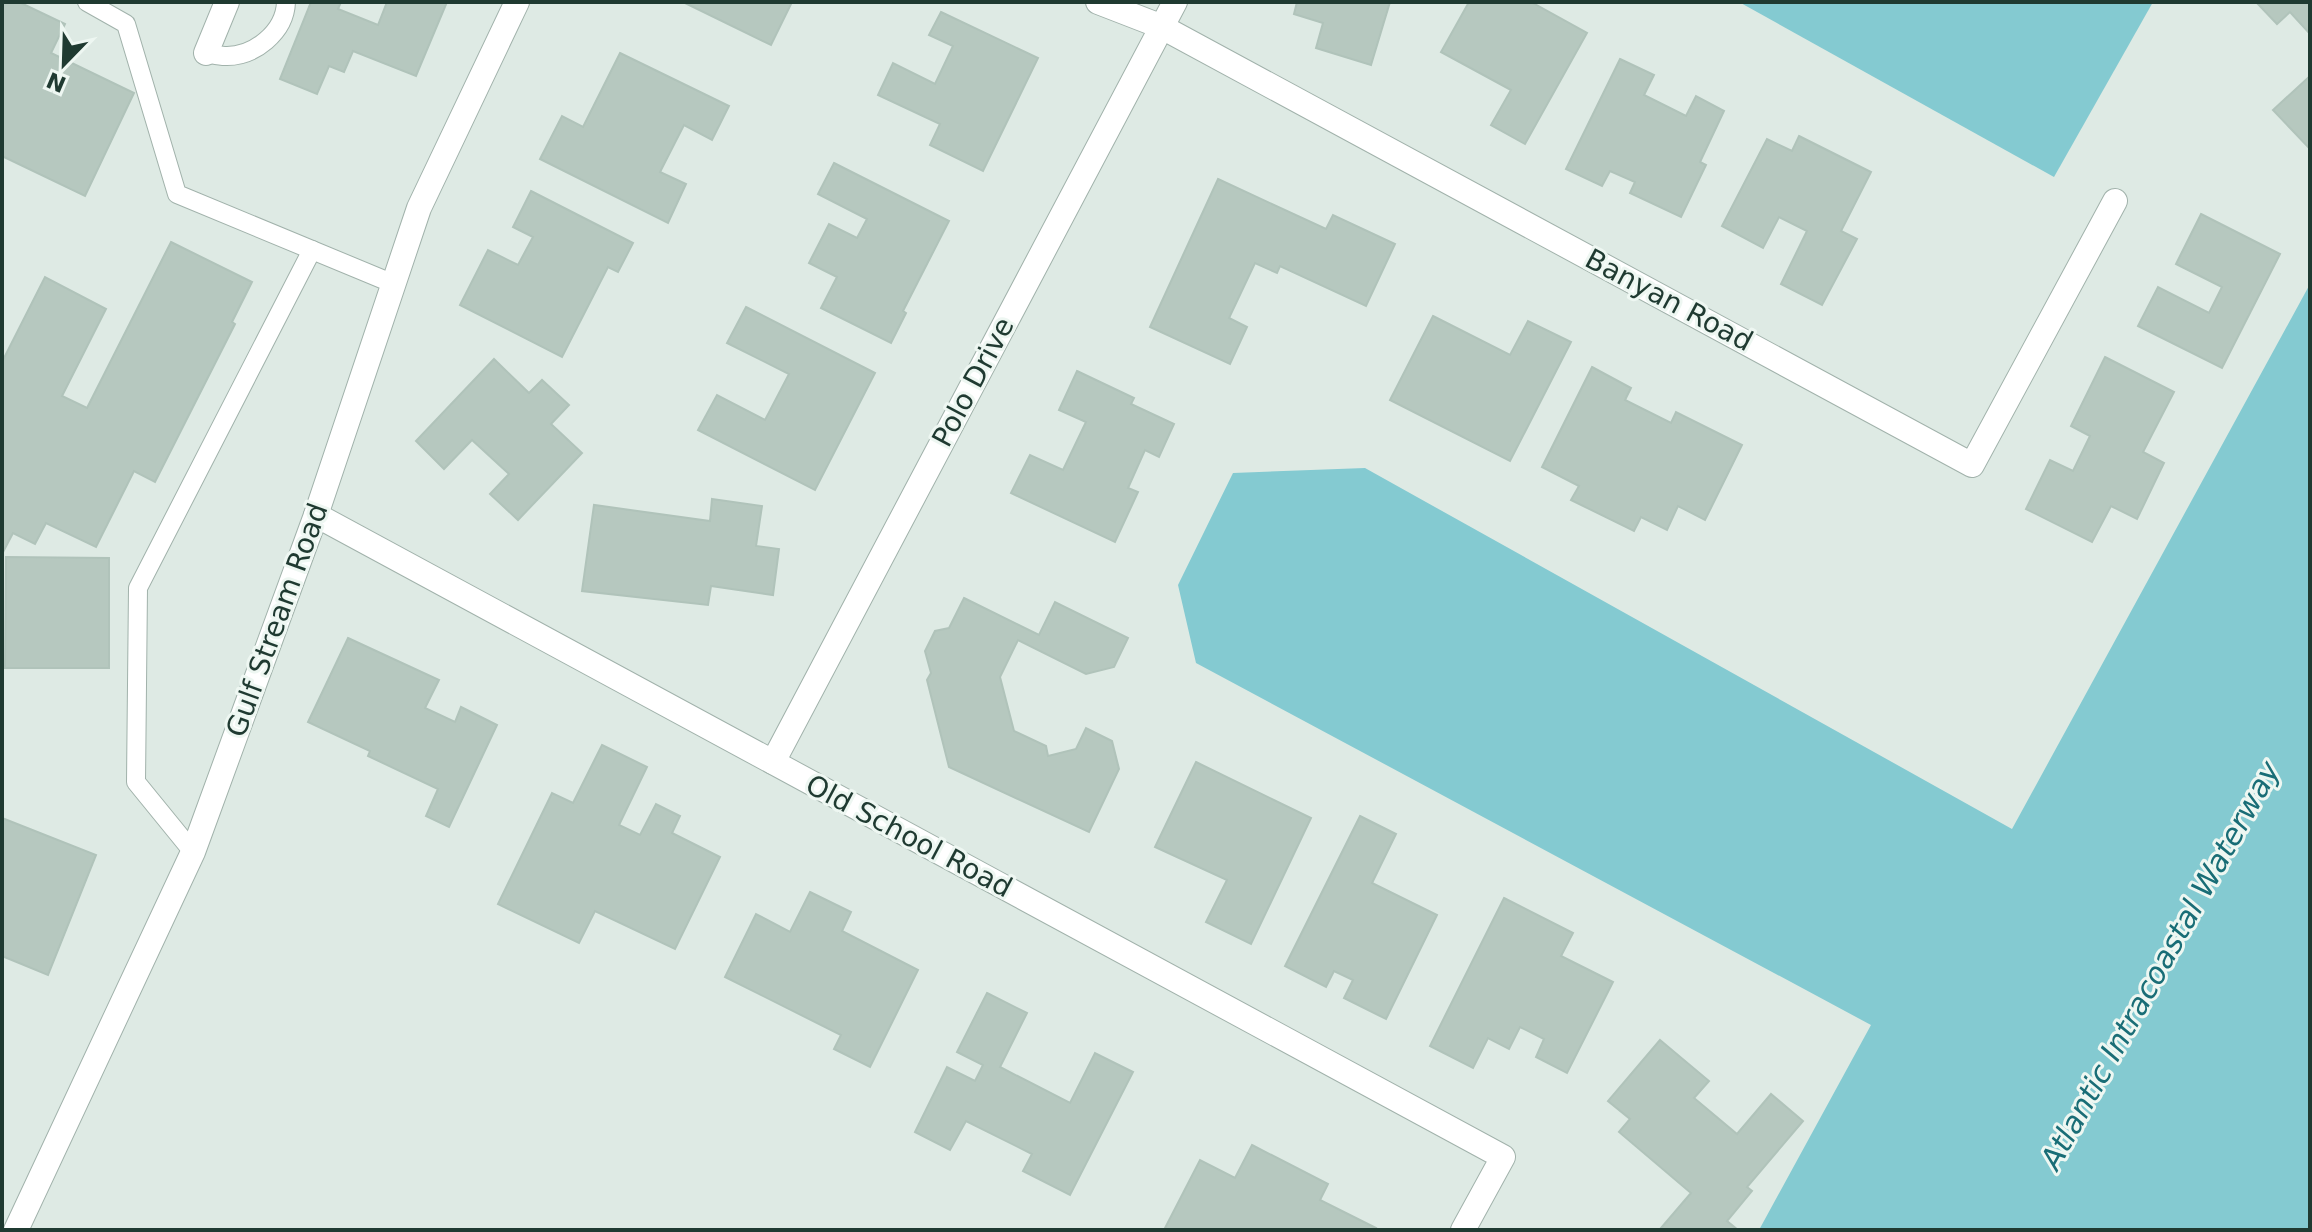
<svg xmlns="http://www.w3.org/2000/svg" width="2312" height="1232" font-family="'DejaVu Sans',sans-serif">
<rect width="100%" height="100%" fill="#deeae4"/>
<!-- water -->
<g fill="#84cad1">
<path d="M1739,2H2153L2054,177Z"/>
<path d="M2310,284V1230H1759L1871,1025L1196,663L1178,585L1233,473L1365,468L2012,829Z"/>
</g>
<!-- building -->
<g fill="#b6c8bf" stroke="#b0c3ba" stroke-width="2">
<path d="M2,2H19L65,24L51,53L134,93L85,196L2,156Z"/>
<path d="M311,2H341L338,9L378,25L387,2H447L416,76L353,51L344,72L329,66L317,94L280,79Z"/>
<path d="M683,2H792L771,45Z"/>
<path d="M1297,2H1390L1371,65L1316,48L1323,23L1294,14Z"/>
<path d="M1469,2H1531L1587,33L1525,144L1491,125L1511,90L1441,52Z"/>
<path d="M2256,2H2310V34L2290,12L2277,24Z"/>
<path d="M941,12L1038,58L983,171L930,145L940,124L878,95L893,63L935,84L953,46L929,35Z"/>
<path d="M620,53L729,106L712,140L684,125L660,172L686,184L668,223L540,159L562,116L583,127Z"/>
<path d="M1620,59L1654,75L1644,95L1686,116L1696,96L1724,111L1700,162L1706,165L1681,217L1630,193L1635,182L1610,171L1602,186L1566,169Z"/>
<path d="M2310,76V149L2273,110Z"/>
<path d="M1799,136L1871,172L1841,231L1857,239L1822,305L1781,284L1807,231L1779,217L1763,248L1722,226L1767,139L1792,151Z"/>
<path d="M834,163L949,221L903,311L906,313L891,343L821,308L837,277L809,263L829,224L857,238L867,219L818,194Z"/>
<path d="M1218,179L1326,229L1333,215L1395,244L1366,306L1280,266L1277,273L1255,263L1229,318L1247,327L1230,364L1150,327Z"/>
<path d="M531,191L633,243L618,272L608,267L562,357L460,305L488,250L518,265L533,237L513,227Z"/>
<path d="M2201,214L2280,254L2222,368L2138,326L2158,287L2209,313L2222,287L2176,264Z"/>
<path d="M171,242L252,282L232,322L235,324L155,482L134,471L96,547L46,523L35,544L13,533L2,554V362L45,277L106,309L62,396L87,408Z"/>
<path d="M746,307L875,373L815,490L698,430L717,395L765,420L789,374L727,343Z"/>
<path d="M1433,316L1510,355L1528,321L1571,342L1510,461L1390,400Z"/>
<path d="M2105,357L2174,392L2143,452L2164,463L2137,519L2111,506L2092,542L2026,509L2050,460L2073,471L2090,436L2071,426Z"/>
<path d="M494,359L529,393L542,380L569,405L551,424L582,453L518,520L490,494L509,474L472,440L444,469L416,441Z"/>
<path d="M1592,367L1631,388L1625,400L1671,423L1676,412L1742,445L1705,520L1678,506L1667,530L1641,517L1634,531L1571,500L1579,486L1542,467Z"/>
<path d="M1077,371L1134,398L1131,404L1174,424L1159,457L1145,450L1128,488L1138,492L1115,542L1011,493L1030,455L1063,470L1086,422L1059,410Z"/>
<path d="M712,499L762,506L756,546L779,549L773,595L711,586L708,605L582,591L594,505L710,521Z"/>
<path d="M6,557L109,558V668H5Z"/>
<path d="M964,598L1039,635L1055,602L1128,638L1114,667L1086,674L1018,640L1000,677L1014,731L1046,746L1048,756L1076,749L1086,728L1112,741L1119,769L1089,832L949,767L927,680L931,673L925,651L935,631L949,628Z"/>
<path d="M348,638L439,680L425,708L455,722L461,707L497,725L449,827L426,816L438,789L368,756L370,751L308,722Z"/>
<path d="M602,745L647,767L619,825L640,835L656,804L680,816L672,833L720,857L675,949L595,911L579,943L498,904L552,793L573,803Z"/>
<path d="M1196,762L1311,818L1251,944L1206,922L1227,880L1155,847Z"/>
<path d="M1360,816L1396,834L1372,883L1437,915L1386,1019L1344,998L1353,980L1334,971L1326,987L1285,966Z"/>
<path d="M2,818L96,855L48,975L2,956Z"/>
<path d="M810,892L851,912L842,931L918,970L870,1067L834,1049L841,1035L725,977L756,914L790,932Z"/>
<path d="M1504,898L1573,933L1561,956L1613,982L1567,1073L1536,1057L1544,1039L1520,1027L1509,1049L1488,1038L1473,1068L1430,1046Z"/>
<path d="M987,993L1027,1013L1000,1067L1070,1103L1095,1053L1133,1072L1070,1195L1023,1171L1032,1154L966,1121L950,1150L915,1132L947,1067L975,1081L983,1065L957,1052Z"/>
<path d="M1660,1040L1709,1081L1694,1098L1737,1134L1771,1094L1803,1121L1747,1187L1752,1191L1727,1221L1738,1230H1663L1661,1228L1691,1193L1619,1132L1630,1119L1608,1101Z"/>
<path d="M1252,1145L1328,1184L1320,1200L1376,1228L1375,1230H1164L1200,1160L1235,1178Z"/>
</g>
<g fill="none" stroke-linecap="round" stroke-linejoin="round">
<defs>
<g id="lane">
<path d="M87,2L126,24L177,194L394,284"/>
<path d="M206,53C212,54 219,56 225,56C254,57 285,32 286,2"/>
<path d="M193,852L136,782L138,588L312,250"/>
</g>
<g id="street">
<path d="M1098,2L1160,26L1972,465L2115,201"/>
<path d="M206,53L227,2"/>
<path d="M316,515L1503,1157L1463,1230"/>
<path d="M773,762L1175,2"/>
<path d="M16,1230L193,852L316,515L419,208L517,2"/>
</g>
</defs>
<!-- lane casing -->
<use href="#lane" stroke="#a1b2ab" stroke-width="20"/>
<!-- street casing -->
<use href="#street" stroke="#a1b2ab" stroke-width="26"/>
<!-- lane -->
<use href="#lane" stroke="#fff" stroke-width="18"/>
<!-- street -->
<use href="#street" stroke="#fff" stroke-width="24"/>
</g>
<g text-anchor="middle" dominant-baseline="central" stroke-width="6" stroke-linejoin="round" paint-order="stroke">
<!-- street labels -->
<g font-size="28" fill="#1f3a31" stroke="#eef7f2">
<text transform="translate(1669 300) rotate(28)">Banyan Road</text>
<text transform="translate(973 382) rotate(-62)">Polo Drive</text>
<text transform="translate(277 620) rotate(-70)">Gulf Stream Road</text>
<text transform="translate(909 836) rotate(28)">Old School Road</text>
</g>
<!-- water labels -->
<g font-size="30" font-style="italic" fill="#196d76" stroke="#eef7f2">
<text transform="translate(2160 965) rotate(-61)">Atlantic Intracoastal Waterway</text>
</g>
</g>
<!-- border -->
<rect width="2312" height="1232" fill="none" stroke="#1f3a31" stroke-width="8"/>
<!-- north arrow -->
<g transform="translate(64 64) rotate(203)" stroke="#eef7f2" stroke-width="6" paint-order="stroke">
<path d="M0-6L14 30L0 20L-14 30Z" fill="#1f3a31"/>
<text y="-12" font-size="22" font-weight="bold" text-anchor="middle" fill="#1f3a31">N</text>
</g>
</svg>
